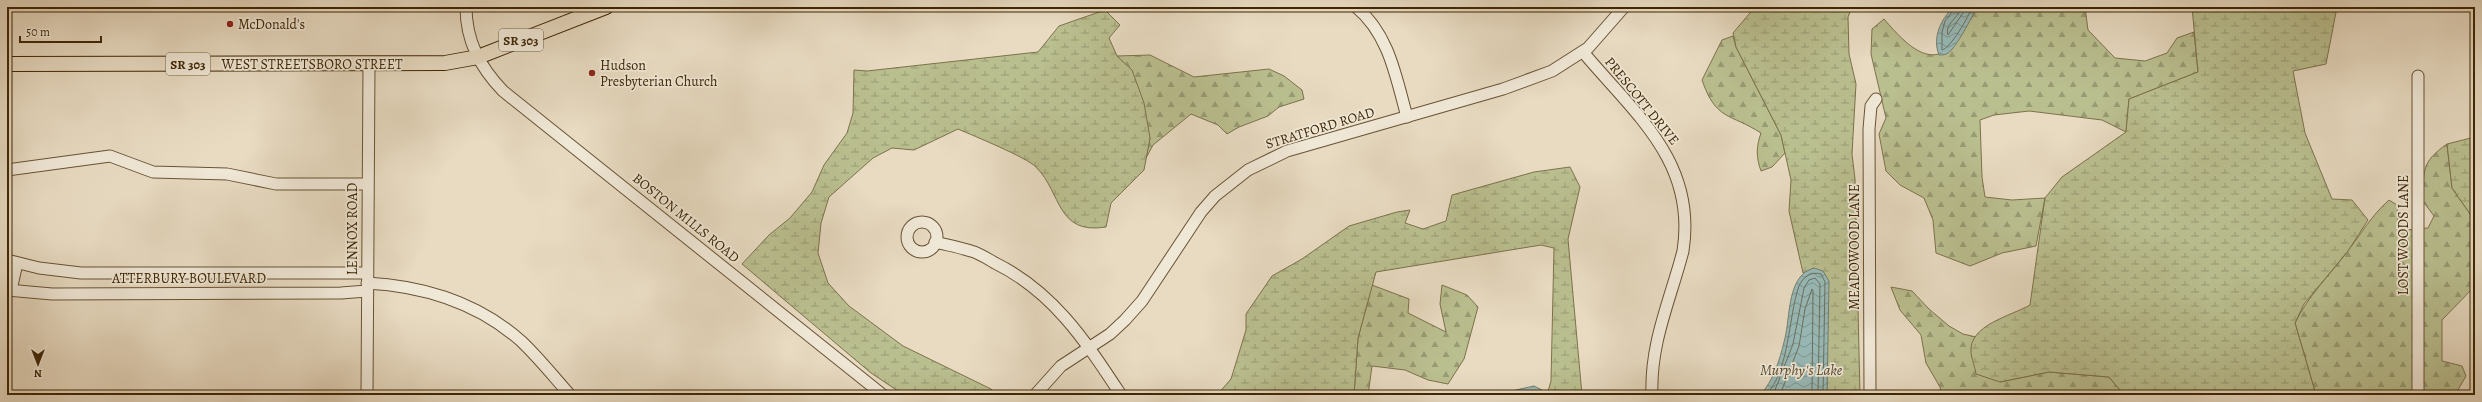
<svg xmlns="http://www.w3.org/2000/svg" width="2482" height="402" font-family="Alegreya,serif">
<defs>
<pattern id="forest-firs" width="22" height="20" patternUnits="userSpaceOnUse"><rect width="22" height="20" fill="#babf90"/><path d="M5 1l3.5 6h-7zM16 11l3.5 6h-7z" fill="#989b74"/></pattern>
<pattern id="wetland-marsh" width="20" height="14" patternUnits="userSpaceOnUse"><rect width="20" height="14" fill="#babf90"/><path d="M1 5h8M5 5V1M11 12h8M15 12V8" fill="none" stroke="#989b74"/></pattern>
<pattern id="water-waves" width="16" height="10" patternUnits="userSpaceOnUse"><rect width="16" height="10" fill="#98bab8"/><path d="M0 5q4-4 8 0t8 0" fill="none" stroke="#7d9794"/></pattern>
</defs>
<rect width="100%" height="100%" fill="#e8dbc2"/>
<filter id="stains"><feTurbulence type="fractalNoise" baseFrequency=".005" numOctaves="4"/><feColorMatrix values="0 0 0 0 .2 0 0 0 0 .09 0 0 0 0 .02 0 0 0 .5 -.17"/></filter>
<radialGradient id="worn" r=".72"><stop offset=".6" stop-color="#630" stop-opacity="0"/><stop offset="1" stop-color="#630" stop-opacity=".3"/></radialGradient>
<!-- forest -->
<g fill="url(#forest-firs)" stroke="#7c724a">
<path d="M1976,7H2085L2088,30L2115,58L2145,61L2167,53L2177,38L2194,32L2198,72L2129,99L2126,132L2102,120L2029,111L1994,115L1980,120L1982,177L1985,197L2012,200L2045,198L2036,246L2002,253L1970,266L1936,253L1933,220L1924,198L1900,185L1886,171L1879,134L1886,118L1871,54L1872,29L1884,19C1908,47 1937,77 1963,31C1968,22 1974,17 1976,7Z"/>
<path d="M1733,36L1736,47L1781,135L1785,153L1772,167L1761,171C1756,157 1756,147 1761,133C1730,113 1716,121 1702,80L1722,40Z"/>
<path d="M1150,55L1194,77L1269,69L1284,76L1302,90L1304,99L1279,107L1268,116L1239,127L1227,134L1218,125L1191,114L1153,145L1146,158L1150,138L1117,56Z"/>
<path d="M2447,144L2452,188L2475,221V286L2442,320V361L2462,366L2466,376L2455,395H2316L2295,323C2308,296 2329,276 2347,252C2362,233 2370,217 2389,200L2397,205L2398,221L2406,230L2428,228L2434,216L2422,200C2425,170 2420,163 2447,144Z"/>
<path d="M1372,285L1409,299L1408,313L1446,332L1440,304L1442,285L1467,295L1478,307L1464,359L1448,384L1428,380L1405,370L1372,366L1368,395H1354L1358,338Z"/>
<path d="M1891,287L1912,291L1929,309L1949,326L1963,334L1976,337L2000,382L2049,372L2109,377L2124,395H1942L1940,387L1926,363L1921,335L1900,310Z"/>
</g>
<!-- wetland -->
<g fill="url(#wetland-marsh)" stroke="#7c724a">
<path d="M1755,7H1852L1848,17L1849,54L1856,84L1852,154L1855,179L1860,395H1827V342L1814,268L1803,273L1789,211L1791,180L1781,135L1736,47L1733,33Z"/>
<path d="M2192,7H2337L2326,64L2293,71L2305,133L2332,199L2352,200L2368,220L2348,251L2304,304L2295,323L2316,395H2124L2109,377L2049,372L2000,382L1976,374C1975,367 1972,360 1971,353C1968,325 2011,316 2030,305L2045,198L2062,177L2126,132L2129,99L2198,72Z"/>
<path d="M1105,10L1120,25L1109,38L1117,56L1132,70L1144,103L1150,138L1144,170L1111,203L1106,227C1056,235 1062,193 1036,167C1026,157 974,136 958,129L914,150L892,148L873,158L829,197L821,223L818,253L828,283L849,306L903,346L991,389L995,395H904L871,373L742,264L769,235L790,218L812,192L824,165L847,133L853,113L854,70L867,71L1038,52L1059,26Z"/>
<path d="M2475,137V221L2452,188L2447,144Z"/>
<path d="M1570,167L1580,187L1568,239L1582,395H1547L1551,381L1554,248L1541,245L1376,272L1358,338L1354,395H1217L1231,379L1246,330V314L1272,276L1302,259L1349,226L1397,212L1410,210L1405,223L1423,229L1446,221L1452,195L1534,172Z"/>
</g>
<!-- water -->
<g fill="url(#water-waves)" stroke="#747f70">
<path d="M1953,7H1976C1974,15 1955,49 1948,53C1946,55 1941,55 1939,55C1932,37 1941,20 1953,7Z"/>
<path d="M1814,268L1823,271L1829,281L1827,395H1760C1773,382 1780,359 1784,342C1790,322 1787,289 1803,274C1805,271 1810,270 1814,268Z"/>
<path d="M1534,386L1542,390V395H1493Z"/>
</g>
<g fill="none" stroke-linecap="round" stroke-linejoin="round">
<!-- shore -->
<g stroke="#6a705e" stroke-width="1">
<path d="M1956,7L1945,21L1942,32V50C1950,49 1970,15 1972,7"/>
<path d="M1961,7C1960,17 1944,24 1948,35L1967,7"/>
<path d="M1766,395C1790,370 1788,317 1799,286C1803,277 1811,271 1821,274L1825,282L1823,395"/>
<path d="M1773,395L1793,344L1804,288L1809,280L1815,278L1820,284L1818,395"/>
<path d="M1780,395L1799,346L1805,309L1812,289L1813,291L1812,395"/>
</g>
<defs>
<g id="minor">
<path d="M466,7C466,41 480,67 503,91L883,395"/>
<path d="M1356,7C1389,34 1396,77 1407,117"/>
<path d="M1583,52C1635,114 1697,162 1683,251C1670,301 1650,343 1652,395"/>
<path d="M7,170L110,156L153,172L227,174L276,184H367"/>
<circle cx="922" cy="237" r="15"/>
<path d="M935,242C947,245 959,247 971,251C979,253 988,259 995,263C1054,292 1086,342 1121,395"/>
<path d="M7,260L39,268L81,273H367"/>
<path d="M367,283C423,286 478,303 521,341C539,358 554,377 570,395"/>
<path d="M7,290L52,294L341,293L367,291"/>
<path d="M11,290L17,263"/>
<path d="M367,395L369,64"/>
<path d="M1035,395L1061,366L1110,334L1125,320L1142,301L1201,212L1215,196L1248,170L1287,151L1503,89L1552,71L1588,48L1624,7"/>
<path d="M1870,395L1869,129L1871,106L1876,99"/>
<path d="M2418,395V76"/>
</g>
<path id="major" d="M7,64L445,63L478,57L606,7"/>
</defs>
<!-- minor casing -->
<use href="#minor" stroke="#685334" stroke-width="13"/>
<!-- major casing -->
<use href="#major" stroke="#3d2605" stroke-width="16"/>
<!-- minor -->
<use href="#minor" stroke="#f0e8d7" stroke-width="11"/>
<!-- major -->
<use href="#major" stroke="#e8dbc2" stroke-width="14"/>
</g>
<!-- markers -->
<g fill="#8f2418" stroke="#f0e8d7" stroke-width="1.5">
<circle cx="230" cy="24" r="4"/>
<circle cx="592" cy="73" r="4"/>
</g>
<g text-anchor="middle" dominant-baseline="central" stroke-width="3.5" stroke-linejoin="round" paint-order="stroke">
<!-- shield labels -->
<g fill="#f0e8d7" stroke="#736044" stroke-width="1">
<rect x="499" y="29" width="44" height="22" rx="3"/>
<rect x="166" y="53" width="44" height="22" rx="3"/>
</g>
<g font-size="13" font-weight="bold" fill="#3d2605">
<text x="521" y="40">SR 303</text>
<text x="188" y="64">SR 303</text>
</g>
<!-- poi labels -->
<g font-size="14" fill="#3d2605" stroke="#f0e8d7" text-anchor="start">
<text x="238" y="24">McDonald's</text>
<text x="600" y="65">Hudson<tspan x="600" dy="16">Presbyterian Church</tspan></text>
</g>
<!-- street labels -->
<g font-size="14" fill="#3d2605" stroke="#f0e8d7">
<text x="312" y="64">WEST STREETSBORO STREET</text>
<text transform="translate(1642 101) rotate(51)">PRESCOTT DRIVE</text>
<text transform="translate(1320 128) rotate(-17)">STRATFORD ROAD</text>
<text transform="translate(686 218) rotate(39)">BOSTON MILLS ROAD</text>
<text transform="translate(352 229) rotate(-90)">LENNOX ROAD</text>
<text transform="translate(2403 235) rotate(-90)">LOST WOODS LANE</text>
<text transform="translate(1854 247) rotate(-90)">MEADOWOOD LANE</text>
<text x="189" y="278">ATTERBURY BOULEVARD</text>
</g>
<!-- water labels -->
<g font-size="15" font-style="italic" fill="#544b32" stroke="#f0e8d7">
<text x="1801" y="370">Murphy's Lake</text>
</g>
</g>
<!-- margin -->
<rect width="2482" height="402" fill="none" stroke="#e8dbc2" stroke-width="24"/>
<rect x="8" y="8" width="2466" height="386" fill="none" stroke="#3d2605" stroke-width="2"/>
<rect x="12" y="12" width="2458" height="378" fill="none" stroke="#3d2605"/>
<!-- north arrow -->
<g transform="translate(38 364) rotate(180)" stroke="#f0e8d7" stroke-width="3" paint-order="stroke">
<path d="M0-3L7 15L0 10L-7 15Z" fill="#3d2605"/>
<text y="-6" font-size="11" font-weight="bold" text-anchor="middle" fill="#3d2605">N</text>
</g>
<!-- scale -->
<path d="M20 36v6h81v-6" fill="none" stroke="#3d2605" stroke-width="2"/>
<text x="26" y="36" font-size="12" fill="#3d2605" stroke="#f0e8d7" stroke-width="3" paint-order="stroke">50 m</text>
<rect width="100%" height="100%" filter="url(#stains)"/>
<rect width="100%" height="100%" fill="url(#worn)"/>
</svg>
